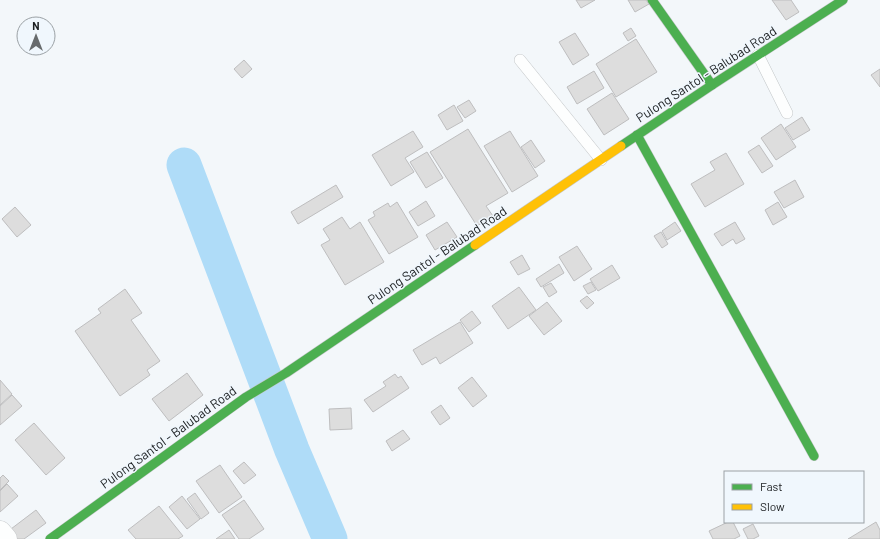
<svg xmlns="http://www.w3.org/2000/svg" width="880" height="539" font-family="Barlow,sans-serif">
<rect width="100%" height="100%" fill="#f3f7fa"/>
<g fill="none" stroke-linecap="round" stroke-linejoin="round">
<!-- river -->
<path stroke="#afdcf8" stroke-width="35" d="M184,165L292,450L330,539"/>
</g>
<!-- building -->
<g fill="#ddd" stroke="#bebebf">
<path d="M576,0H595L581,8Z"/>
<path d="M628,0H646L649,4L635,12Z"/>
<path d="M772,0H791L799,12L786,20Z"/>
<path d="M631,28L636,36L628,41L623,33Z"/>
<path d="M575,33L589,55L573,65L559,42Z"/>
<path d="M636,39L657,72L616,97L596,64Z"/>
<path d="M244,60L252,69L242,78L234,69Z"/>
<path d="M880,69V87L871,75Z"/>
<path d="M594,71L604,88L577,104L567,87Z"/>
<path d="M612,93L629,119L604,135L587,109Z"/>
<path d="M469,100L476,111L465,118L457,107Z"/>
<path d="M454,105L463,121L447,130L438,115Z"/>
<path d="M802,117L810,130L793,140L785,128Z"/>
<path d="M781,124L796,147L776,160L761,138Z"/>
<path d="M468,129L508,193L486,206L493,216L477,226L430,152Z"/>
<path d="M413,131L423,147L405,158L414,172L391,186L372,155Z"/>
<path d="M510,131L538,176L512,192L484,146Z"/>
<path d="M531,140L545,161L535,168L521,147Z"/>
<path d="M759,145L773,166L762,173L748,152Z"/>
<path d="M427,152L443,178L426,188L410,162Z"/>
<path d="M726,153L744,184L705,207L691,184L715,170L710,162Z"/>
<path d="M795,180L804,197L784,208L774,192Z"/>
<path d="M336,185L343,197L298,224L291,212Z"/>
<path d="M426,201L435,216L418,226L409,212Z"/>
<path d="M397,202L418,237L389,254L368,220L375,216L373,212L388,203L390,207Z"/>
<path d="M778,202L787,217L773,225L765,210Z"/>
<path d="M15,207L31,225L17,237L2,219Z"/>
<path d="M342,217L350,229L360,222L384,262L345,285L321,245L330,240L323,229Z"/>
<path d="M447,222L457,237L435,250L426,235Z"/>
<path d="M675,222L681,231L667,240L662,231Z"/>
<path d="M735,222L745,239L736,244L733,239L722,246L714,234Z"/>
<path d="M661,232L668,244L662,248L654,236Z"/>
<path d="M577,246L592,269L574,281L559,257Z"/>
<path d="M522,255L530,269L518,275L510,262Z"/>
<path d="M559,264L564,273L541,287L536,279Z"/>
<path d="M612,265L620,278L598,291L590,279Z"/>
<path d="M591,282L596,290L588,294L583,286Z"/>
<path d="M551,283L557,292L549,297L543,287Z"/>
<path d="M519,287L536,310L508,329L492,306Z"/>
<path d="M125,289L142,313L131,320L160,361L147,370L150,375L120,396L75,331L101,313L98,309Z"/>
<path d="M587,296L594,303L587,309L580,301Z"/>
<path d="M547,302L562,321L544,335L529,316Z"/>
<path d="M472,311L481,323L469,332L460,320Z"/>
<path d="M460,322L473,343L440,364L436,357L422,365L413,350Z"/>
<path d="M187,373L203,395L169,421L152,399Z"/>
<path d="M395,374L398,378L401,376L409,388L373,412L364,400L386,386L383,382Z"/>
<path d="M472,377L487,396L473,407L458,388Z"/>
<path d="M0,380L12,394L0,405Z"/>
<path d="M12,395L22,406L0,425V406Z"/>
<path d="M441,405L450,418L440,425L431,412Z"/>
<path d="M351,408L352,429L330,430L329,409Z"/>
<path d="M34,423L65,458L46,475L15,440Z"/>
<path d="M403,430L410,439L392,451L386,441Z"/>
<path d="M244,462L256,475L244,484L233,471Z"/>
<path d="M220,465L242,497L219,513L196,481Z"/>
<path d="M3,475L9,481L0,490V478Z"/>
<path d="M7,484L18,496L0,512V491Z"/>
<path d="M195,493L209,513L201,519L187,499Z"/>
<path d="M182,496L200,519L187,529L169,507Z"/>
<path d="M244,500L264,529L249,539H239L222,515Z"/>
<path d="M159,506L183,536L178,539H136L128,530Z"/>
<path d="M36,510L46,523L24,539H13L7,532Z"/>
<path d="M728,522H733L740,536L734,539H713L709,531Z"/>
<path d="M876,522L880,530V539H848Z"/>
<path d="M753,524L759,536L753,539H748L743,529Z"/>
<path d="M229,530L235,539H216Z"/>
</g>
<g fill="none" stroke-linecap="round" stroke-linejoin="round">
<defs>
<g id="lane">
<path d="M758,55L787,113"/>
<path d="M520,60L601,160"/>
</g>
<path id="street" d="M0,532L6,539"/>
<g id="fast">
<path d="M652,0L712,85"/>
<path d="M637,135L814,456"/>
<path d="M621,146L712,85L843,0"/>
<path d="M50,539L246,397L286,373L475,245"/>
</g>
<path id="slow" d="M475,245L621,146"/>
</defs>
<!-- lane casing -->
<use href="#lane" stroke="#c4c7c9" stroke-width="12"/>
<!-- street casing -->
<use href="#street" stroke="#c4c7c9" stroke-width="23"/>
<!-- fast casing -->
<use href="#fast" stroke="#c4c7c9" stroke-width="10"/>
<!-- slow casing -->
<use href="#slow" stroke="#c4c7c9" stroke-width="10"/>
<!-- lane -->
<use href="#lane" stroke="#fdfefe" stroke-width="11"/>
<!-- street -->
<use href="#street" stroke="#fdfefe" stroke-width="22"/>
<!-- fast -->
<use href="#fast" stroke="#4caf50" stroke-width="9"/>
<!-- slow -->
<use href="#slow" stroke="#ffc107" stroke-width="9"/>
</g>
<g text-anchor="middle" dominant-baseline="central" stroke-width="3" stroke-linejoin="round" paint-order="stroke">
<!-- street labels -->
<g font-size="13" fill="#1c1f21" stroke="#f0f7fd">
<text transform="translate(706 74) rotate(-33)">Pulong Santol - Balubad Road</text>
<text transform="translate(437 255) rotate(-34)">Pulong Santol - Balubad Road</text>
<text transform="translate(168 437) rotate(-36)">Pulong Santol - Balubad Road</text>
</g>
</g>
<!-- legend -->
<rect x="724" y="471" width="140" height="52" fill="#f0f7fd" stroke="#9ba1a5"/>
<rect x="732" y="484" width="20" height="6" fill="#4caf50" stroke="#9ba1a5"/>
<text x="760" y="491" font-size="12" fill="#1c1f21">Fast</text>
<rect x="732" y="504" width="20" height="6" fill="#ffc107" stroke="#9ba1a5"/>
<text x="760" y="511" font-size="12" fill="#1c1f21">Slow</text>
<!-- north arrow -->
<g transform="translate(36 36)"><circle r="19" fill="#f0f7fd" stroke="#9ba1a5"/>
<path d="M0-3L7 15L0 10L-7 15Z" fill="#676b6d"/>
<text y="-6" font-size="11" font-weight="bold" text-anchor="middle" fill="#1c1f21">N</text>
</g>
</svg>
